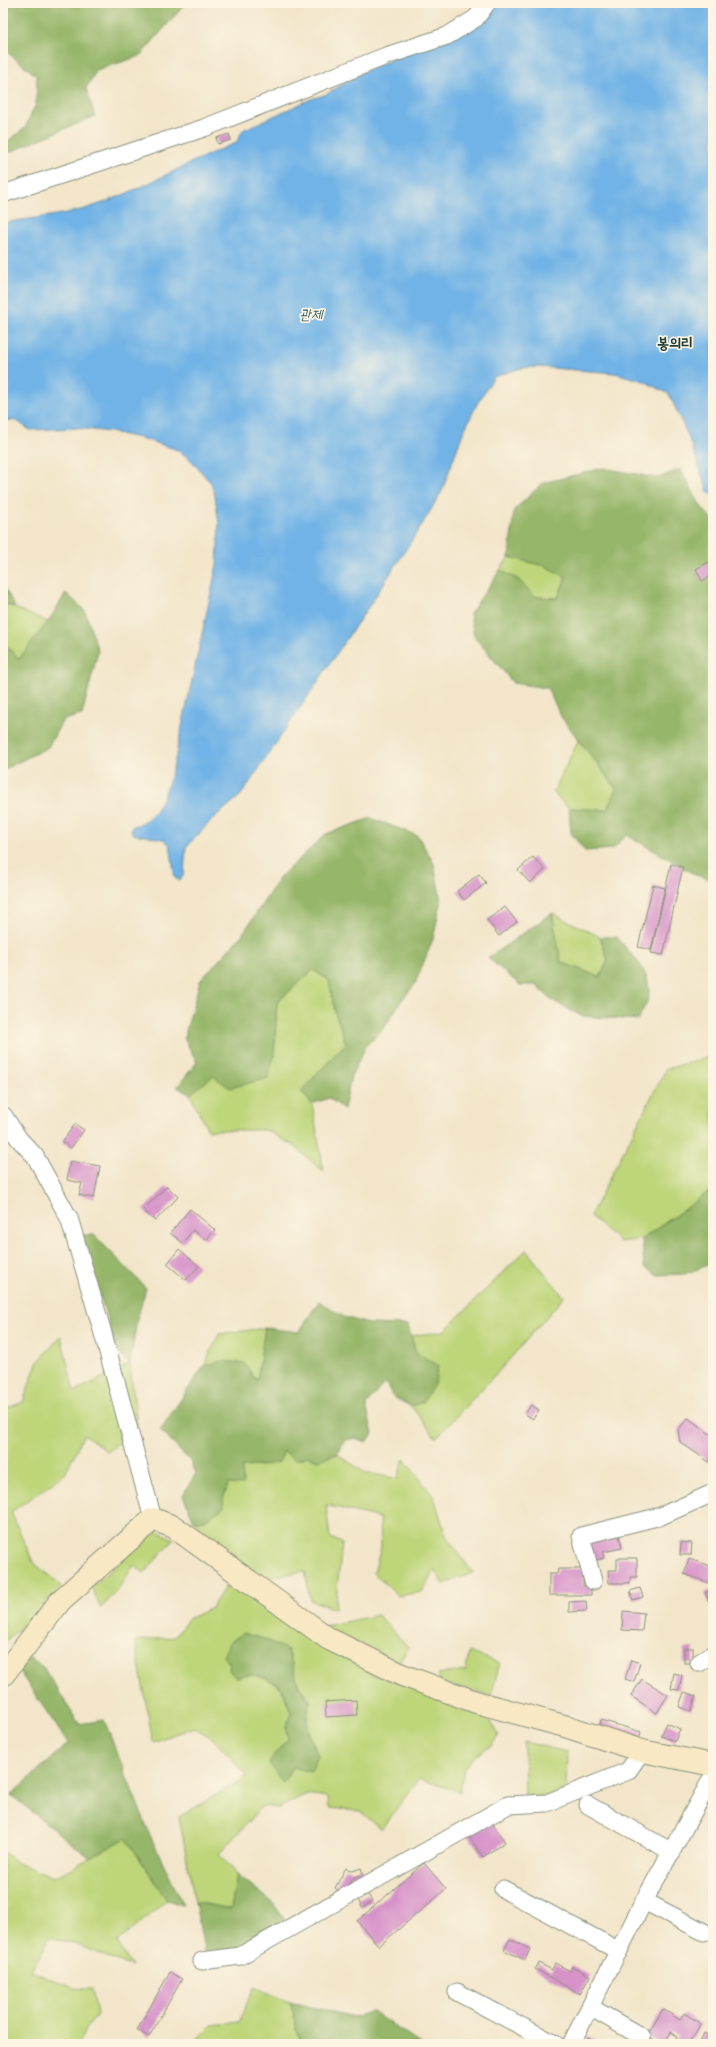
<svg xmlns="http://www.w3.org/2000/svg" width="716" height="2047" font-family="Mynerve,'Poor Story',sans-serif">
<rect width="100%" height="100%" fill="#fcf5e5"/>
<filter id="ink" filterUnits="userSpaceOnUse"><feTurbulence type="fractalNoise" baseFrequency=".025" numOctaves="2"/><feDisplacementMap in="SourceGraphic" scale="8" xChannelSelector="R" yChannelSelector="G"/><feConvolveMatrix kernelMatrix="1 2 1 2 8 2 1 2 1" color-interpolation-filters="sRGB"/></filter>
<filter id="wash" filterUnits="userSpaceOnUse"><feTurbulence type="fractalNoise" baseFrequency=".012" numOctaves="4" result="noise"/><feDisplacementMap in="SourceGraphic" scale="16" xChannelSelector="R" yChannelSelector="G"/><feGaussianBlur stdDeviation="0.9" result="paint"/><feColorMatrix in="noise" values="0 0 0 0 0 0 0 0 0 0 0 0 0 0 0 0 0 1.4 0 .05"/><feComposite in="paint" operator="in"/></filter>
<g filter="url(#wash)">
<rect width="100%" height="100%" fill="#f2e5c9"/>
<!-- green -->
<g fill="#bed579" stroke="#6e8956" fill-rule="evenodd">
<path d="M509,557L545,566L566,577L558,598L536,597L519,580L500,570Z"/>
<path d="M3,603L48,622L19,660L3,641Z"/>
<path d="M579,739L616,789L607,810L569,808L553,793Z"/>
<path d="M552,913L600,937L608,960L600,978L561,962Z"/>
<path d="M313,970L329,980L335,1012L346,1043L302,1091L312,1104L324,1172L294,1146L266,1130H208L190,1094L213,1076L274,1057L277,1002Z"/>
<path d="M713,1056V1189L642,1239L620,1242L590,1216L666,1069Z"/>
<path d="M526,1250L564,1297L507,1362L436,1438L411,1406L423,1402L416,1353L411,1336L444,1331Z"/>
<path d="M265,1328L257,1381L222,1361L204,1366L219,1334Z"/>
<path d="M61,1336L74,1392L130,1364L138,1434L117,1444L108,1452L84,1434L65,1474L11,1512L33,1562L62,1587L3,1644V1410L23,1402L37,1363Z"/>
<path d="M284,1450L295,1459L308,1456L318,1460L337,1454L364,1472L397,1479L404,1459L434,1497L446,1536L473,1573L443,1584L434,1570L422,1592L398,1596L374,1573L381,1547L380,1518L326,1505L330,1538L342,1543L335,1609L310,1600L305,1571L266,1578L239,1562L194,1521L205,1520L223,1499L228,1484L242,1467L260,1466Z"/>
<path d="M157,1531L174,1539L144,1573L134,1565L117,1591L101,1608L91,1587Z"/>
<path d="M230,1580L258,1601L374,1675L483,1709L499,1735L491,1746L476,1755L464,1768L460,1792L419,1779L381,1829L360,1811L329,1808L328,1797L306,1794L279,1808L262,1806L219,1854L237,1874L231,1909L195,1902L179,1817L248,1776L213,1739L194,1727L153,1742L135,1641L175,1637L188,1619L211,1608ZM288,1650L298,1685L311,1702C302,1719 311,1739 318,1756L292,1767L282,1783L278,1750L288,1739L286,1726L291,1713C288,1706 285,1692 279,1687C267,1674 244,1675 229,1670L230,1663L223,1657Z"/>
<path d="M378,1615L409,1648L396,1665L320,1627Z"/>
<path d="M469,1652L500,1663L491,1696L439,1683L438,1674L466,1671Z"/>
<path d="M524,1742L567,1752L566,1788L550,1796H525Z"/>
<path d="M126,1838L167,1900L117,1942L132,1967L75,1944L50,1937L31,1971L74,1988L92,1989L97,2015L87,2028L79,2044H3V1851L17,1863L55,1877Z"/>
<path d="M254,1987L290,2002L301,2044H211L206,2040H197L212,2025L239,2022Z"/>
</g>
<!-- forest -->
<g fill="#96b669" stroke="#5a7a4e">
<path d="M3,3H186L140,56L97,70L86,88L95,116L3,155V145L25,128L36,104L37,76L3,49Z"/>
<path d="M603,468L658,478L680,469L702,508L713,520V880L696,875L627,835L613,849L585,851L571,833L569,808L607,810L616,788L562,718L547,688L513,683L474,636L470,614L500,570L519,580L536,597L558,598L566,577L545,566L509,557L514,510L543,483Z"/>
<path d="M3,585L15,607L3,603Z"/>
<path d="M66,593L85,611L98,651L82,715L63,720L48,747L3,770V641L19,659L48,622Z"/>
<path d="M371,818L418,836L434,864L441,901L433,939L415,984L401,1001L384,1028L366,1046L351,1076L344,1109L329,1098L312,1104L301,1091L346,1043L335,1012L329,980L313,970L277,1002L274,1057L268,1078L230,1088L213,1076L190,1094L177,1087L197,1062L184,1038L200,981L242,935L280,877L326,834Z"/>
<path d="M552,913L561,962L600,977L608,960L600,937H617C630,954 649,968 649,992C650,1000 641,1012 638,1020L581,1016L552,1000L536,985H520L488,958Z"/>
<path d="M713,1189V1261L710,1264L685,1274L657,1275L644,1267L642,1239Z"/>
<path d="M80,1235H94L146,1288L137,1320L130,1364L116,1350L107,1317Z"/>
<path d="M319,1301L344,1317L369,1324L408,1325L416,1353L438,1365L435,1383L423,1402L411,1406L394,1398L385,1382L366,1405L373,1434L366,1442L355,1438L345,1440L337,1454L318,1460L308,1456L295,1460L284,1451L279,1462L260,1466L242,1467L243,1485L228,1484L223,1499L224,1507L205,1520L194,1521L183,1495L196,1473L191,1462L160,1430L204,1366L222,1361L244,1363L257,1381L265,1328L299,1332Z"/>
<path d="M243,1633L264,1639L288,1650L298,1685L311,1702C302,1719 311,1739 318,1756L311,1772L292,1767L283,1783L269,1763L278,1750L288,1739L286,1726L291,1713C288,1706 285,1692 280,1687C270,1676 248,1672 236,1678L229,1670L230,1663L223,1657L229,1643Z"/>
<path d="M29,1657L43,1667L79,1724L104,1720L149,1833L183,1905L167,1900L126,1838L90,1858L11,1795L68,1743L19,1671Z"/>
<path d="M237,1874L272,1902L285,1920L245,1947L205,1955L195,1902L231,1909Z"/>
<path d="M290,2002L354,2017L373,2011L421,2044H301Z"/>
</g>
<!-- water -->
<path fill="#71b3e6" stroke="#48788d" d="M499,3H713V495L708,492L688,436L669,394L644,381L615,373L538,367L521,368L494,377L477,404L462,435L442,491L423,523L375,597L241,795L210,822L186,847L184,874L180,881L175,878L170,845L163,839L133,834L131,830L133,826C158,821 167,789 173,768L217,565L219,525L215,496L211,483L190,459L178,450L144,439L110,432L77,428L30,430L17,421L3,420V223C31,218 61,216 88,208C139,192 186,162 236,143L243,130L311,99L327,94L363,72L484,19Z"/>
<g id="blocks">
<!-- building -->
<g fill="#d793c9">
<path d="M229,134L231,140L218,144L216,138Z"/>
<path d="M713,560V575L702,581L696,569Z"/>
<path d="M533,857L545,870L530,883L518,870Z"/>
<path d="M671,864L683,867L663,955L651,953Z"/>
<path d="M479,874L486,883L464,900L457,891Z"/>
<path d="M653,885L665,888L651,950L638,947Z"/>
<path d="M505,907L517,922L499,936L487,920Z"/>
<path d="M75,1124L84,1130L71,1148L62,1142Z"/>
<path d="M70,1161L100,1166L94,1198L79,1195L82,1183L67,1180Z"/>
<path d="M167,1186L178,1197L155,1221L143,1210Z"/>
<path d="M190,1209L215,1230L206,1240L193,1230L183,1243L170,1233Z"/>
<path d="M179,1249L199,1266L186,1280L167,1264Z"/>
<path d="M531,1405L539,1410L533,1419L525,1414Z"/>
<path d="M688,1418L713,1436V1457L709,1462L680,1442L678,1430Z"/>
<path d="M619,1535L622,1548L603,1552L604,1558L593,1561L588,1542Z"/>
<path d="M681,1542L692,1543L691,1555H680Z"/>
<path d="M617,1558H637V1577H630V1583H609L608,1570H617Z"/>
<path d="M689,1559L713,1567L712,1584L684,1574Z"/>
<path d="M558,1569H583V1586H591V1595H549V1574H557Z"/>
<path d="M640,1588L643,1597L633,1600L630,1591Z"/>
<path d="M713,1589V1610L705,1593Z"/>
<path d="M586,1601L587,1611L569,1612V1602Z"/>
<path d="M623,1611L644,1613L642,1631L622,1630Z"/>
<rect x="684" y="1648" width="9" height="15"/>
<path d="M631,1660L640,1663L634,1682L625,1679Z"/>
<path d="M674,1673L682,1675L679,1690L671,1689Z"/>
<path d="M642,1679L668,1695L657,1713L631,1696Z"/>
<path d="M684,1692L696,1696L691,1711L679,1707Z"/>
<path d="M356,1700L357,1715L326,1717L325,1702Z"/>
<path d="M601,1720L641,1732L638,1742L598,1730Z"/>
<path d="M667,1723L680,1729L675,1741L661,1736Z"/>
<path d="M490,1820L505,1842L483,1857L468,1835Z"/>
<path d="M424,1863L446,1889L379,1946L357,1921Z"/>
<path d="M346,1868L353,1871L361,1868L363,1874L354,1877L343,1894L335,1888Z"/>
<path d="M368,1894L372,1902L362,1908L358,1899Z"/>
<path d="M510,1939L530,1949L525,1960L504,1950Z"/>
<path d="M539,1963L552,1970L555,1963L570,1971L572,1966L590,1976L580,1994L535,1969Z"/>
<path d="M170,1972L182,1979L149,2037L137,2030Z"/>
<path d="M663,2009L680,2020L684,2013L701,2024L688,2044H673L678,2037L671,2032L664,2044H660L647,2036Z"/>
<path d="M704,2033L713,2038V2044H699Z"/>
<path d="M588,2037L596,2041L595,2044H584Z"/>
</g>
</g>
</g>
<g filter="url(#ink)">
<use href="#blocks" fill-opacity="0" stroke="#88917e" stroke-width="1"/>
<g fill="none" stroke-linecap="round" stroke-linejoin="round">
<defs>
<g id="street">
<path d="M3,194L204,128L386,56L447,36L476,18L487,3"/>
<path d="M3,1115L19,1139L35,1156L69,1218L101,1326L153,1519"/>
<path d="M593,1581L581,1536L661,1516L713,1493"/>
<path d="M699,1663L713,1654"/>
<path d="M588,1805L672,1852"/>
<path d="M503,1889L619,1951"/>
<path d="M644,1901L704,1932"/>
<path d="M202,1961L240,1956L508,1805L547,1803L628,1771L642,1751"/>
<path d="M457,1992L555,2044"/>
<path d="M590,2007L642,2037"/>
<path d="M571,2044L644,1901L713,1776"/>
</g>
<path id="secondary" d="M3,1675L61,1600L153,1519L174,1527L329,1639L402,1675L476,1702L568,1727L642,1751L713,1765"/>
</defs>
<!-- street casing -->
<use href="#street" stroke="#88917e" stroke-width="19"/>
<!-- secondary casing -->
<use href="#secondary" stroke="#88917e" stroke-width="24"/>
<!-- street -->
<use href="#street" stroke="#fff" stroke-width="17"/>
<!-- secondary -->
<use href="#secondary" stroke="#f8e8c3" stroke-width="22"/>
</g>
</g>
<g text-anchor="middle" dominant-baseline="central" stroke-width="3.5" stroke-linejoin="round" paint-order="stroke">
<!-- water labels -->
<g font-size="14" font-style="italic" fill="#345a60" stroke="#fcf5e5">
<text x="311" y="315">관제</text>
</g>
<!-- quarter labels -->
<g font-size="15" font-weight="bold" fill="#1f3d34" stroke="#fcf5e5">
<text x="675" y="344">봉의리</text>
</g>
</g>
<!-- margin -->
<rect width="716" height="2047" fill="none" stroke="#fcf5e5" stroke-width="16"/>
</svg>
